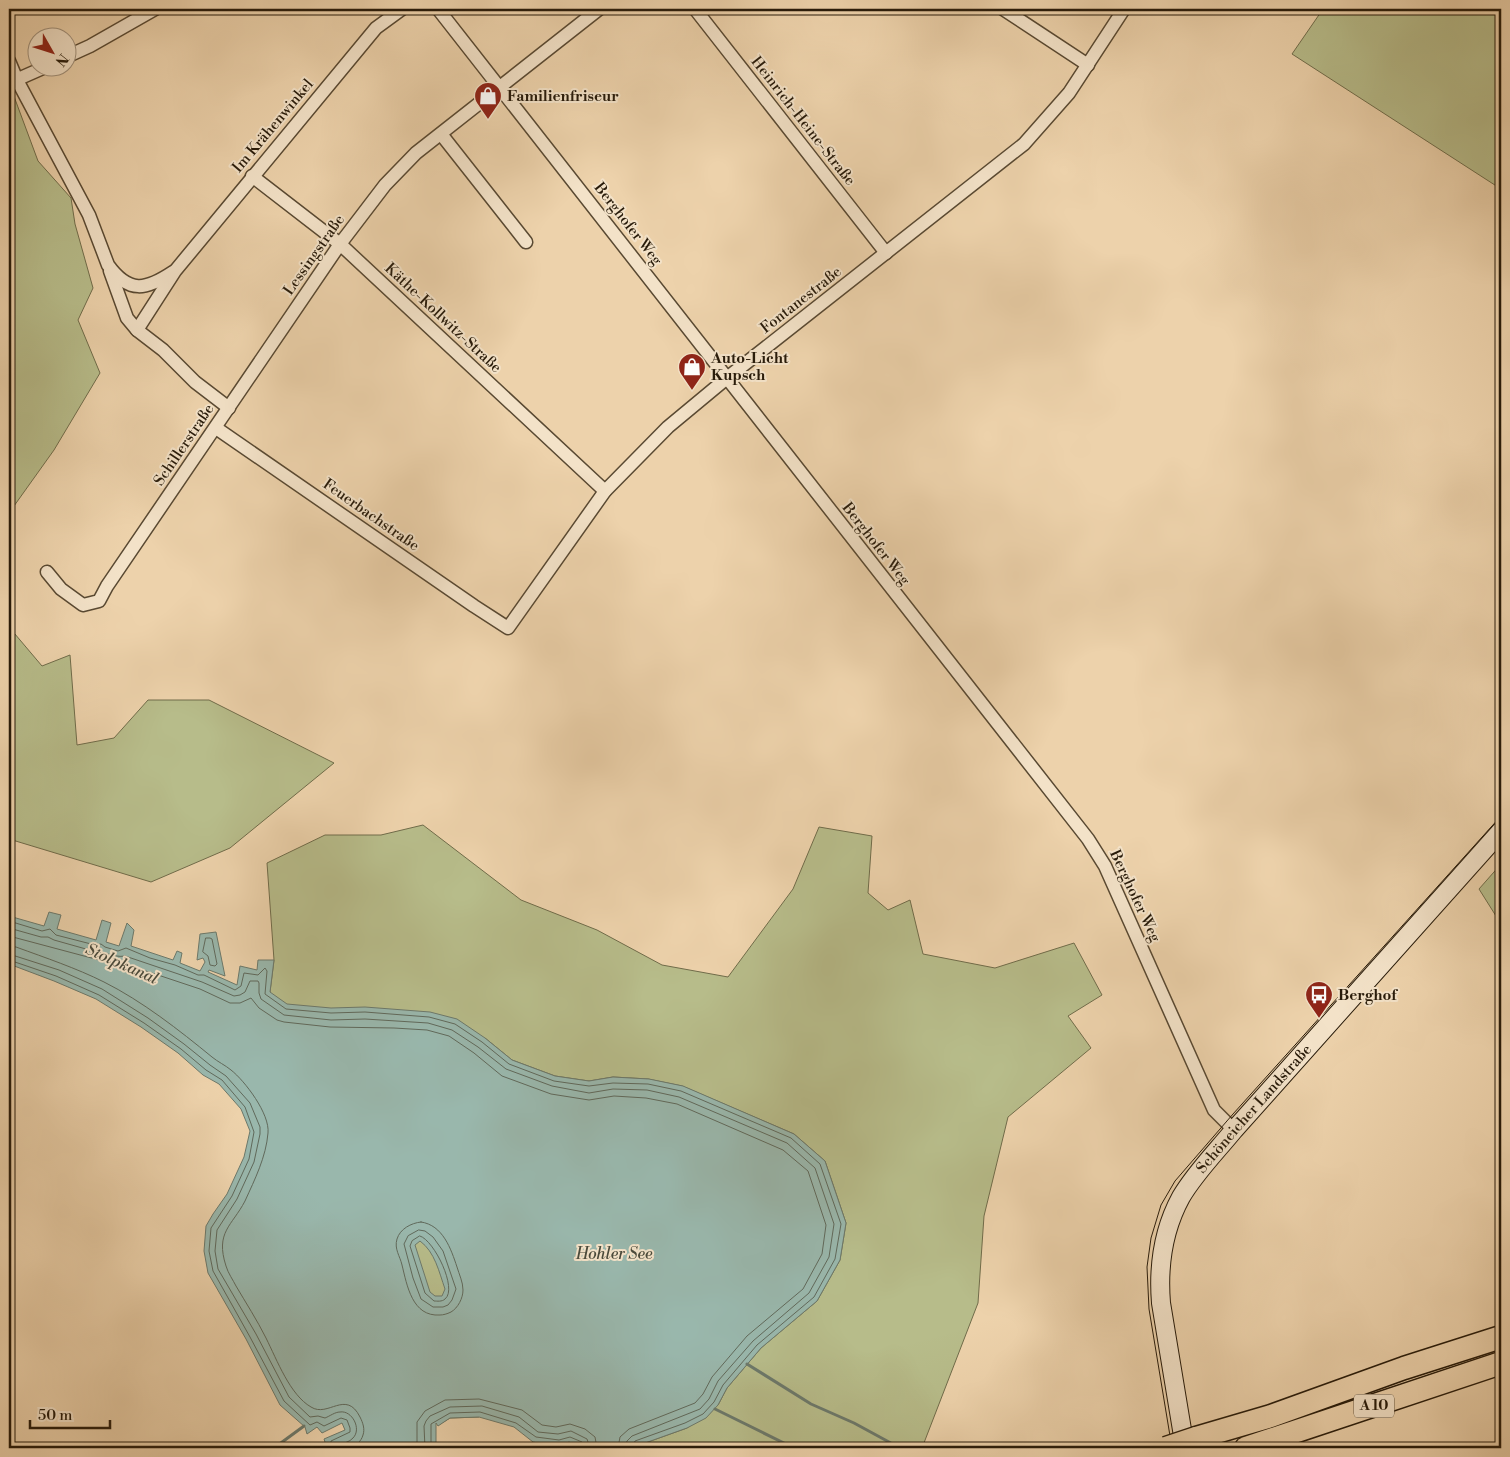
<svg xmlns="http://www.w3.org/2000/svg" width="1510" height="1457" font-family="'Libre Bodoni',serif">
<rect width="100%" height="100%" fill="#edd2ab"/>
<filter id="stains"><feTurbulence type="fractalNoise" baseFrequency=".004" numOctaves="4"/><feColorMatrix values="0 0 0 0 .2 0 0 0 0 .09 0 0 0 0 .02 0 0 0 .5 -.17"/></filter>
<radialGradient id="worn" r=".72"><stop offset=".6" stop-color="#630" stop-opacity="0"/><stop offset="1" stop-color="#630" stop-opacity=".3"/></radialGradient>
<!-- green -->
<g fill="#b7bc8a" stroke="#706c4a">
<path d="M1323,9H1501V189L1292,54Z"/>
<path d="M12,91L38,161L71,198L75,224L93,288L78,320L100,373L54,450L9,513V93Z"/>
<path d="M9,627L42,666L70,655L77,745L114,738L148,700H209L334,763L230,848L151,882L9,839Z"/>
<path d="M423,825L521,900L597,930L662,965L728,977L793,889L819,827L872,836L868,893L888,910L910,900L923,954L995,968L1074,943L1102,995L1068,1016L1091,1048L1008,1117L984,1216L978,1303L922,1448H631L687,1428L718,1405L727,1388L761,1348L817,1301L840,1260L846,1223L825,1161L794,1134L682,1086L648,1079L613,1077L589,1081L555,1076L512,1060L485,1038L395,1092L479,1417L450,1418L440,1424L270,992L274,960L267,863L325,835H381Z"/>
<path d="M1501,864V924L1479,889Z"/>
</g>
<!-- water -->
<path fill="#99b7ac" stroke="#6c796b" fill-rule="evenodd" d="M49,912L61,915L57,929L96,940L102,920L111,923L106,942L119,946L127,923L134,930L131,946L173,960L177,951L182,953L180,963L200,971L205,962L203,958L197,960L200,934L216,932L225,976L209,970L208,972L237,985L240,966L257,970L258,960H274L270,992L287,1004L331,1008L365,1007L430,1012L457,1019L485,1038L512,1060L555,1076L589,1081L613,1077L649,1079L683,1086L794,1134L825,1161L846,1223L840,1260L817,1301L761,1348L727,1388L718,1405L706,1418L687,1428L631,1448H584L569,1442L560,1445H548L533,1442L514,1427L479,1417L450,1418L438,1426L436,1423V1448H327L324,1439L345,1430L342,1423L322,1433L317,1427L307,1434L305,1427L280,1405L246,1339L208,1273L204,1251L206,1226L213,1214L227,1194L244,1157L250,1131L241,1109L219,1084L203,1075L178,1053L141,1027L96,999L54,981L9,964V916L44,926ZM420,1241C435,1252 439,1272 445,1289L442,1296H435L430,1292L415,1245Z"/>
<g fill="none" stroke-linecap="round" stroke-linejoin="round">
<!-- shore -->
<g stroke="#60695b" stroke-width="1">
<path d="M9,921L42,931L50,929L56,935L95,945L101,944L105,947L118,951L126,948L150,958L175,965L198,975H204L235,990L241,986L244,973L258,975L265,968L267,971L265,994L286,1009L331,1013L365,1012L429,1017L455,1024L482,1042L509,1064L554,1081L589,1086L613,1083L648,1084L681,1091L791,1138L820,1164L841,1224L835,1259L814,1297L757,1345L723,1385L714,1402L703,1414L685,1423L635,1441L632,1448"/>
<path d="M9,928L41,937H48L54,940L93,951C104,951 114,958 125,956L202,982L234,996L240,995L245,992L250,981H258L259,983V993L261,999L284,1015L331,1020L365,1019L428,1023L452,1030L478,1047L506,1069L552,1086L589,1093L613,1089L647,1090L679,1097L787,1143L815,1168L834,1224L829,1257L809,1293L753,1341L718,1381L709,1399L700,1409L632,1436L627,1441L625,1448"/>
<path d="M9,936L114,964H125L200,989L230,1003H240L251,998L259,1008L277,1020L284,1022L330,1027L394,1028L427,1030L449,1036L474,1053L502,1076L551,1094L589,1100L614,1096L646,1098L677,1104L783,1150L808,1171L826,1225L822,1254L803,1289L747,1336L712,1377L703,1394L695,1403L629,1429L620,1437L618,1448"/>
<path d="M206,938H210L212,939L217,964L215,966L210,965L208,956L203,952Z"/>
<path d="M9,946L16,947C46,958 76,968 104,982C142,1001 179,1030 212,1057C218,1062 225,1065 231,1070C245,1081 270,1114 268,1133C266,1157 255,1179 245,1201C232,1226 215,1232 226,1266C228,1273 233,1280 236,1286C246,1303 257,1320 266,1338C277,1360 290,1395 311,1407C328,1418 346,1389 360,1417C363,1423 365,1429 363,1435C361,1442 356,1445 350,1448"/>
<path d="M9,954L59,970L102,989L148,1018L184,1044L210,1065L226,1076L250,1103L260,1127V1134L254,1162L237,1199L217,1230L215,1251L218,1269L256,1334L289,1397L310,1417L318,1416L325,1418C330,1416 335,1412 340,1412C352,1410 362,1429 353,1438C350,1442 343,1443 339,1445L338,1448"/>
<path d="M9,960L56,976L99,995L144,1023L181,1049L206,1070L222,1080L245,1107L254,1132L249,1159L232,1196L211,1228L209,1251L213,1271L250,1337L284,1401L310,1425L317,1422L324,1426L341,1418L347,1420L350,1428V1432L331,1441V1448"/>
<path d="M421,1222C443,1225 451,1249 457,1267C459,1274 463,1282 463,1290C463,1298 458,1308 451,1312C447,1314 443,1315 440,1315C412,1317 407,1285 402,1265C400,1256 394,1249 397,1239C400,1229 411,1223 421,1222Z"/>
<path d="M419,1230L425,1231L433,1237L443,1251L456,1289L452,1300L448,1305L443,1307H433L421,1299L413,1278L404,1244L408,1236Z"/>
<path d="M420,1236C434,1240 458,1289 445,1299C442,1302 437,1301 434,1301L425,1293L410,1246L412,1241Z"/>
<path d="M417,1448V1422L425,1411L445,1400L479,1399L522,1410L542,1425L556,1427L570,1424L585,1429L595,1437L597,1448"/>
<path d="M425,1448L424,1426L426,1421L430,1416L450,1407L482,1406L519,1417L538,1432L558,1434L571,1431L587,1439L590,1448"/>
<path d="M431,1448V1424L450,1413L480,1412L516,1423L536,1437L559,1440L570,1437L582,1442L584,1448"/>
</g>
<!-- stream -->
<g stroke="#6c796b" stroke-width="3">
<path d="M747,1364L811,1404L854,1423L900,1448"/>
<path d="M715,1409L794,1448"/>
<path d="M274,1448L304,1426"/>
</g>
<defs>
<g id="minor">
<path d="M438,9L1088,839L1105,866L1214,1110L1234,1130"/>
<path d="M695,9L886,253"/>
<path d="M1003,9L1088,65"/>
<path d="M68,56L90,46L155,9"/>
<path d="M9,61L17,80L89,215L108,265C129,294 146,290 173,272"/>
<path d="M9,83L43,68"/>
<path d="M441,134L526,242"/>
<path d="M252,176L340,244L605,491"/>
<path d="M110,271L127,318L137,330L163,350L195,382L229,408"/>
<path d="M137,330L175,271L376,28L402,9"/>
<path d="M216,428L474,606L508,628L605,491L668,427L727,378L1024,144L1069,93L1124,9"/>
<path d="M47,572L61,589L83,605L99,601L107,586L340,244L385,185L416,153L599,9"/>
</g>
<g id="secondary">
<path id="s1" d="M1185,1448L1161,1303C1158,1266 1163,1230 1181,1197C1195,1173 1216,1152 1234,1130L1501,831"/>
</g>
<g id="motorway">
<path d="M1196,1438L1271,1416L1404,1368L1501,1337"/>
<path d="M1246,1448L1501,1363"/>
</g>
</defs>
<!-- minor casing -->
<use href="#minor" stroke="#594932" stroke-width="15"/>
<!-- secondary casing -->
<use href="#secondary" stroke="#281b0a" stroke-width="20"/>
<!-- motorway casing -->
<use href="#motorway" stroke="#281b0a" stroke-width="25"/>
<!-- minor -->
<use href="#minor" stroke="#f3e2c8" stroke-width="12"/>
<!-- secondary -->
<use href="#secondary" stroke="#f3e2c8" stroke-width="18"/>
<!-- motorway -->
<use href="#motorway" stroke="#edd2ab" stroke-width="22"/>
<!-- tram -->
<path stroke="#281b0a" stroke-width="1" d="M1172,1448L1149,1309L1147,1267L1151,1238L1161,1205L1175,1181L1233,1114L1501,816"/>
<defs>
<path id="motorway-bridge" d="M1166,1448L1196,1438"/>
</defs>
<!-- motorway-bridge casing -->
<use href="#motorway-bridge" stroke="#281b0a" stroke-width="25" stroke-linecap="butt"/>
<!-- motorway-bridge -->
<use href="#motorway-bridge" stroke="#edd2ab" stroke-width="22"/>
</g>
<!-- icons -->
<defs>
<symbol id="shop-pin" viewBox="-11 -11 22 30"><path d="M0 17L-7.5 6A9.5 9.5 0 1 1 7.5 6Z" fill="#8f2418" stroke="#f3e2c8"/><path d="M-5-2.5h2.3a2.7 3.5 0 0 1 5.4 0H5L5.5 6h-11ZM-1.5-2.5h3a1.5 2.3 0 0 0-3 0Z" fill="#fff"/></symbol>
<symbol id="bus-pin" viewBox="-11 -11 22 30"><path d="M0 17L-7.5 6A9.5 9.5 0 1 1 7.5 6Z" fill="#8f2418" stroke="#f3e2c8"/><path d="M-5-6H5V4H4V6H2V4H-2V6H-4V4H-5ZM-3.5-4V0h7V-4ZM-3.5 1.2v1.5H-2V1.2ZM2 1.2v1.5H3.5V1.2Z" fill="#fff"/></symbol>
</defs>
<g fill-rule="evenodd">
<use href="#shop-pin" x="472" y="80" width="32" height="43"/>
<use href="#shop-pin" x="676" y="351" width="32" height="43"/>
<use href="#bus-pin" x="1303" y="979" width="32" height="43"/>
</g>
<g text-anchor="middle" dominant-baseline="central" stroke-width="4" stroke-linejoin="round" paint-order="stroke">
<!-- shield labels -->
<rect fill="#f3e2c8" stroke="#655743" stroke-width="1" x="1354" y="1394.5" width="40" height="23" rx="4"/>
<g font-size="14" font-weight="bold" fill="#281b0a">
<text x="1374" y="1406">A 10</text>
</g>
<!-- poi labels -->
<g font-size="15" font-weight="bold" fill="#281b0a" stroke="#f3e2c8" text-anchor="start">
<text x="507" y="96">Familienfriseur</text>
<text x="711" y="358">Auto-Licht<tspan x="711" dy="17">Kupsch</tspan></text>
<text x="1338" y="995">Berghof</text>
</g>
<!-- street labels -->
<g font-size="15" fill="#281b0a" stroke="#f3e2c8">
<text transform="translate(803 121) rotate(52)">Heinrich-Heine-Straße</text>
<text transform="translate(273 126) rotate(-50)">Im Krähenwinkel</text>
<text transform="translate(628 224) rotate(52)">Berghofer Weg</text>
<text transform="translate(314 255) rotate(-55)">Lessingstraße</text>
<text transform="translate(801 300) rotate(-38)">Fontanestraße</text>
<text transform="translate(443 318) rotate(43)">Käthe-Kollwitz-Straße</text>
<text transform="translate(184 445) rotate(-56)">Schillerstraße</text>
<text transform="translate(371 515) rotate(35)">Feuerbachstraße</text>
<text transform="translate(876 544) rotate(52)">Berghofer Weg</text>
<text transform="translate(1135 896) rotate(65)">Berghofer Weg</text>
<text stroke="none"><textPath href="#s1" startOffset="371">Schöneicher Landstraße</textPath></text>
</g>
<!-- water labels -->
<g font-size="16" font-style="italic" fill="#4a4a3b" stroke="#f3e2c8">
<text transform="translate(122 964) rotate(24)">Stolpkanal</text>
<text x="614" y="1254">Hohler See</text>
</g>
</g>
<!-- margin -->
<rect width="1510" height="1457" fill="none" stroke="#edd2ab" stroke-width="30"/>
<rect x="10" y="10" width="1490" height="1437" fill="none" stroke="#281b0a" stroke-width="2.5"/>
<rect x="15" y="15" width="1480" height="1427" fill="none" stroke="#281b0a"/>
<!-- north arrow -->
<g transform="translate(52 52) rotate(129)"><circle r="24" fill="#f3e2c8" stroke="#a2927c"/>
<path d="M0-4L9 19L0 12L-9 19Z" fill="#8f2418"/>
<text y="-8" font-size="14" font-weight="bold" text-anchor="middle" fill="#281b0a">N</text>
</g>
<!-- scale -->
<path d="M30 1420v8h80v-8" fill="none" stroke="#281b0a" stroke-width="2.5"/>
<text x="38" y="1420" font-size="15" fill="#281b0a" stroke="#f3e2c8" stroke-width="4" paint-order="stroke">50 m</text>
<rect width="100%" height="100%" filter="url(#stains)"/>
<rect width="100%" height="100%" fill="url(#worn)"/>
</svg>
